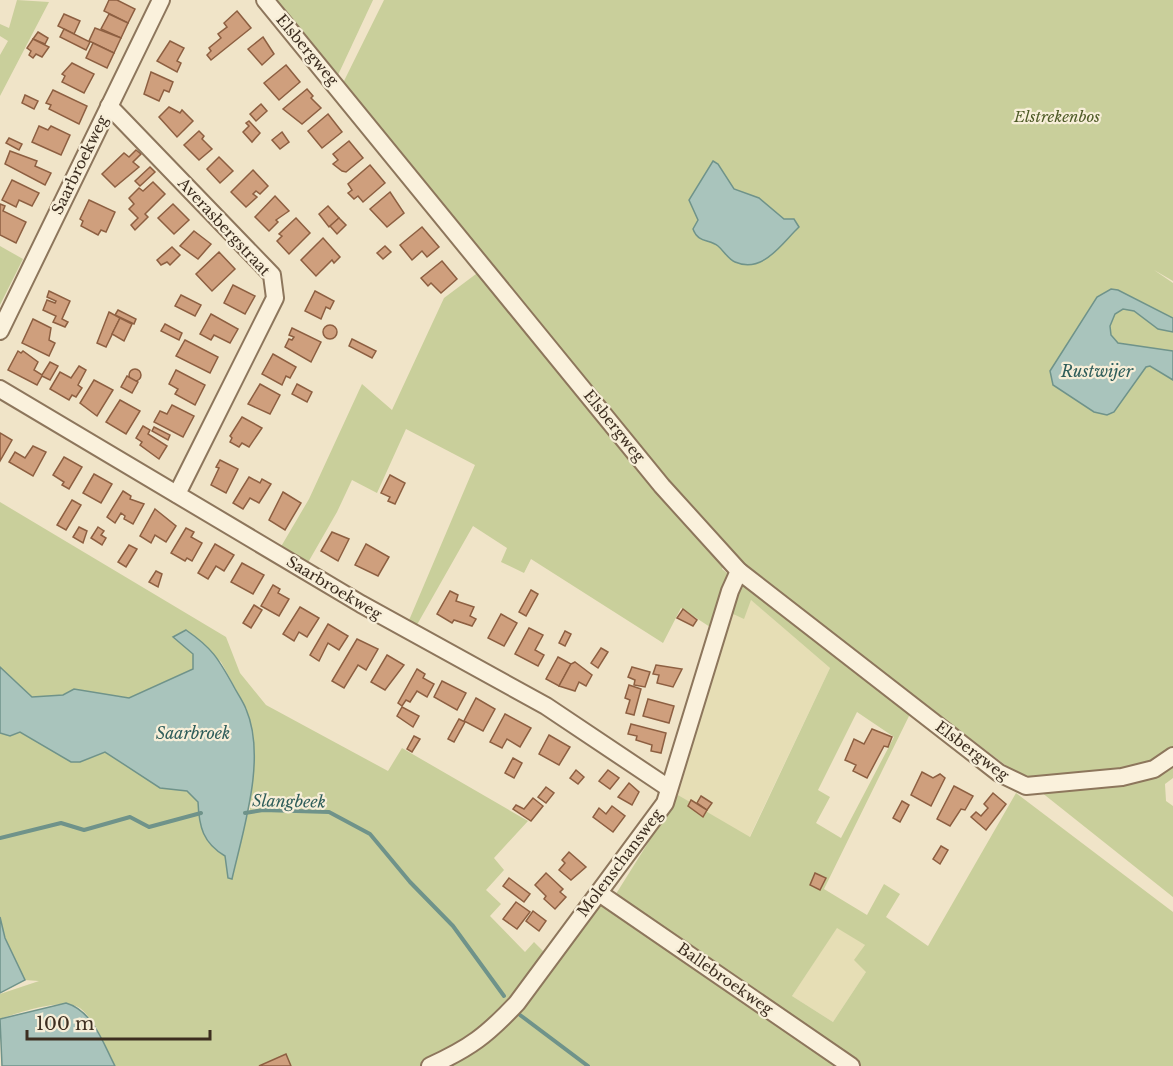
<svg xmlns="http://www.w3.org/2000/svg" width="1173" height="1066" font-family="'Libre Baskerville',serif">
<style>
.farmland{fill:#e6deb5}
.green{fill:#c9cf9b;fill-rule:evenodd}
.water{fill:#a9c4bc;stroke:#6f938a;stroke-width:1.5}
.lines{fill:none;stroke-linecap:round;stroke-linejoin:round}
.stream{stroke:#6f938a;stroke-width:4}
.building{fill:#cf9f7d;stroke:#8d5f41;stroke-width:1.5}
.minor-casing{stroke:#8d765c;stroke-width:20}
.minor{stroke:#faf1dc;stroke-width:16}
.labels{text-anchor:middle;stroke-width:4.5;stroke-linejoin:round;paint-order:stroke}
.street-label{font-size:15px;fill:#3d2e20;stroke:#f7eed8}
.park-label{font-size:15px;font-style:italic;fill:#4d5a26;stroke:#f7eed8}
.water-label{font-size:16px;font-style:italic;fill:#2f5d5a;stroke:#f7eed8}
</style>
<rect width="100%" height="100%" fill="#f0e4c8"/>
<!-- farmland -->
<g class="farmland">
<path d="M 750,599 L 830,668 L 749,838 L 678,795 L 731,613 Z"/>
<path d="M 837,927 L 865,945 L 866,972 L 833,1022 L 792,996 Z"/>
</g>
<!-- green -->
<g class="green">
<path d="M 17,0 L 49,2 L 0,96 L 0,55 L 8,41 L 0,36 L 0,24 L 9,28 Z"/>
<path d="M 272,0 L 373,0 L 338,75 Z"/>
<path d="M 384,0 L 1173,0 L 1173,281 L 1154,270 L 1173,283 L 1173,318 L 1118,290 L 1097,297 L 1050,371 L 1053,385 L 1150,366 L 1173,380 L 1173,778 L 1165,784 L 1166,801 L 1173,806 L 1173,897 L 1041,792 L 1029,778 L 1017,774 L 729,554 L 722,569 L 728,574 L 710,627 L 681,608 L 663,643 L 531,559 L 524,573 L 501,562 L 507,548 L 473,526 L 414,630 L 407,625 L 475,465 L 406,429 L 377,493 L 352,480 L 337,512 L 306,566 L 279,550 L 309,499 L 362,384 L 392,410 L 444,298 L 480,271 L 488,259 L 343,83 Z"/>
<path d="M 0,246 L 23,259 L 0,305 Z"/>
<path d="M 1123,309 L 1134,311 L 1158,329 L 1173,332 L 1173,351 L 1118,343 L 1111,335 L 1110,326 L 1115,314 Z"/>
<path d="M 0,502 L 226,637 L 240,673 L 266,705 L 388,771 L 402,748 L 528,821 L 494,858 L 504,870 L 486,890 L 501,904 L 490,916 L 525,952 L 534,942 L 544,952 L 505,1007 L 464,1044 L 420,1066 L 115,1066 C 107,1051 92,1014 78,1007 C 61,998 17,1013 0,1019 L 0,994 L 39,981 L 25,980 L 5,938 L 0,917 L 0,733 L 10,736 L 19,731 L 71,762 L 80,762 L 105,752 L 160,788 L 187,791 L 198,802 C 199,826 204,844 225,856 L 228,877 L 232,879 L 243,825 L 250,810 L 247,710 L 221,662 L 186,631 L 174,637 L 193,654 L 193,669 L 129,698 L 74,689 L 63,695 L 32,697 L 0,667 Z"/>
<path d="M 743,586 L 752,588 L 910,714 L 824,889 L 867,915 L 884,884 L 900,894 L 886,917 L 928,946 L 1016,793 L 1173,912 L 1173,1066 L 443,1066 L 460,1057 L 600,903 L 609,905 L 678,795 L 750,837 L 830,668 L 751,600 L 744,619 L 731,613 L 736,591 ZM 857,712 L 894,737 L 841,838 L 816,823 L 830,797 L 818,790 ZM 837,928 L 865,945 L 854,960 L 866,972 L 833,1022 L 792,996 Z"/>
</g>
<!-- water -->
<g class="water">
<path d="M 713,161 L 718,164 L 734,189 L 759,198 L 784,219 L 794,219 L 799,227 C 781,244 763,274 735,262 C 728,259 724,251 718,246 C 709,239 698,243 693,229 L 698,220 L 689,200 Z"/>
<path d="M 1111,289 L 1118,290 L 1173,318 L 1173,332 L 1158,329 L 1134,311 L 1123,309 L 1115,314 L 1110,326 L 1111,335 L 1118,343 L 1173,351 L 1173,380 L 1150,366 L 1146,367 L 1114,412 L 1107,415 L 1094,412 L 1053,385 L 1050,371 L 1097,297 Z"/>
<path d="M 186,630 C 212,648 218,658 233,685 C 237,693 243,701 246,709 C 267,758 243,830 232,879 L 228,878 L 225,856 C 203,843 199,827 198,802 L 187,791 L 160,788 L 105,752 L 80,762 L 71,762 L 20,732 L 10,736 L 0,733 L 0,667 L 32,697 L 63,695 L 74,689 L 129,698 L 193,669 L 193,654 L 173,637 Z"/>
<path d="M 0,917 L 5,938 L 25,980 L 0,993 Z"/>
<path d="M 66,1003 C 93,1011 103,1043 115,1066 L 2,1066 L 0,1019 Z"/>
</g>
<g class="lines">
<!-- stream -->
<g class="stream">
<path d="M 245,813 L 263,810 L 329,812 L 370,834 L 410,882 L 453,926 L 504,996"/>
<path d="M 0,838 L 61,823 L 84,830 L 130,817 L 149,827 L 201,813"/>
<path d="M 520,1015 L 588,1066"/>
</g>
</g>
<!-- building -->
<g class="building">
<path d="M 109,0 L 117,0 L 135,9 L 128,23 L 104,11 Z"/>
<path d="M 237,11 L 251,28 L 211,60 L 207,55 L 211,51 L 209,48 L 221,38 L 218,34 L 227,27 L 224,23 Z"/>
<path d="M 64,14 L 80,21 L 74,34 L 58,26 Z"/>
<path d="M 109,14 L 128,23 L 121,38 L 101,29 Z"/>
<path d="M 95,28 L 121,38 L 114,53 L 89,41 Z"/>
<path d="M 64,29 L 90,42 L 86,50 L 60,37 Z"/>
<path d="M 38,32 L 48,38 L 45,44 L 33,39 Z"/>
<path d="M 263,37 L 274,54 L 262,65 L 248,49 Z"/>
<path d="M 33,39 L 49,47 L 42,57 L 36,54 L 33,58 L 29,55 L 31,51 L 27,48 Z"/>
<path d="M 170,41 L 184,48 L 177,61 L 181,63 L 177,72 L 157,61 Z"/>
<path d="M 93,43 L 114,53 L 107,68 L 86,58 Z"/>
<path d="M 72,63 L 94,74 L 84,93 L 62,82 L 65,76 L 62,74 Z"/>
<path d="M 286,65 L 300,82 L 279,100 L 264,83 Z"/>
<path d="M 151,72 L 173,82 L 169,92 L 164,90 L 159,101 L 144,94 Z"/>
<path d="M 307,89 L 313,96 L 311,98 L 321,108 L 302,124 L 283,109 Z"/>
<path d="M 53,90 L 87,106 L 79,124 L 49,109 L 51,105 L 46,103 Z"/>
<path d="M 25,95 L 38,101 L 34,109 L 22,103 Z"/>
<path d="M 261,104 L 267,111 L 256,121 L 250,114 Z"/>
<path d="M 169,107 L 180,113 L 182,110 L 193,121 L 177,137 L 159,117 Z"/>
<path d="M 328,114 L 342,132 L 322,148 L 308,131 Z"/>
<path d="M 249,121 L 260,133 L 252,142 L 243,132 L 249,126 L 246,123 Z"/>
<path d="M 39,126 L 48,130 L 51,126 L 70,135 L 61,155 L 32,142 Z"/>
<path d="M 199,131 L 204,136 L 202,139 L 212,149 L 199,160 L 184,145 Z"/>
<path d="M 282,132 L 289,142 L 280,149 L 272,140 Z"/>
<path d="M 9,138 L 22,144 L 19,150 L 6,143 Z"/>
<path d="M 349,141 L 363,158 L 346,172 L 342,171 L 333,164 L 338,160 L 333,154 Z"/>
<path d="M 136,150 L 141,154 L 133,162 L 139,167 L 115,187 L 102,174 L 124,153 L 129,157 Z"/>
<path d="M 10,151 L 37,161 L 35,166 L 51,173 L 45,185 L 5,164 Z"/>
<path d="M 219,157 L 233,171 L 220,183 L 207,169 Z"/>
<path d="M 370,165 L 385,183 L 363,202 L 358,196 L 354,199 L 348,193 L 352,190 L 348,184 Z"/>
<path d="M 150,167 L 155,172 L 140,186 L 135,181 Z"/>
<path d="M 253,170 L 268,186 L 260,194 L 256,191 L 253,194 L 257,197 L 246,207 L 231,192 Z"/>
<path d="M 12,180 L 39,193 L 32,206 L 19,200 L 16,207 L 2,200 Z"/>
<path d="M 153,182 L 165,194 L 145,214 L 148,217 L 135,230 L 131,225 L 138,218 L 129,209 L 134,204 L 129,198 L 139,188 L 143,191 Z"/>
<path d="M 390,192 L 404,213 L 387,227 L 370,209 Z"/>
<path d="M 275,196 L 289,211 L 276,220 L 278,222 L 269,231 L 255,217 Z"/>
<path d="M 89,200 L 115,212 L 106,232 L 101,230 L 98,235 L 81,226 L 83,221 L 80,219 Z"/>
<path d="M 0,204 L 5,206 L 3,211 L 26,222 L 16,243 L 0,235 Z"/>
<path d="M 173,204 L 189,220 L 174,234 L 158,218 Z"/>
<path d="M 328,206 L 339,218 L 329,227 L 319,214 Z"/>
<path d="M 296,218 L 310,233 L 289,254 L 277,241 L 282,236 L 279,234 Z"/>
<path d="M 339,218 L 346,225 L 337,234 L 330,226 Z"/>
<path d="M 422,227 L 439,247 L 427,257 L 422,251 L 412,260 L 400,245 Z"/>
<path d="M 194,231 L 211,244 L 198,259 L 180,246 Z"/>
<path d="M 323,238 L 340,257 L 334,263 L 332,260 L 316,276 L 301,260 Z"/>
<path d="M 385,246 L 391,252 L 383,259 L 377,253 Z"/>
<path d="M 172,247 L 180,255 L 170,265 L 167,262 L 161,265 L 157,260 Z"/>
<path d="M 219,252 L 235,269 L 212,291 L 196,274 Z"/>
<path d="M 442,261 L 457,279 L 441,293 L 431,283 L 428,286 L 421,278 Z"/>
<path d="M 233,285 L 255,296 L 245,314 L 224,303 Z"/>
<path d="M 49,291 L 70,301 L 62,319 L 68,322 L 65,327 L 53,322 L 56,316 L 43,310 L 47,300 L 55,303 L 56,301 L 47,297 Z"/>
<path d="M 315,291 L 334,301 L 330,309 L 326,307 L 321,319 L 305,311 Z"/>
<path d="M 181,295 L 201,305 L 195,316 L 175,306 Z"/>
<path d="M 118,310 L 136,319 L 134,324 L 115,315 Z"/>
<path d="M 109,312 L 120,318 L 106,347 L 97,343 Z"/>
<path d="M 211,314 L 238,329 L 230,343 L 214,335 L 211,340 L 200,334 Z"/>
<path d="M 120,318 L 132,324 L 124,341 L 112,334 Z"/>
<path d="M 33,319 L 51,328 L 49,340 L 55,343 L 49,356 L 22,343 Z"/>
<path d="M 165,324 L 182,333 L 179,340 L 161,331 Z"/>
<circle cx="330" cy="332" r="7"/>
<path d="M 292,328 L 321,342 L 311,362 L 285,347 L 289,339 L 292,340 L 294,337 L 289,335 Z"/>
<path d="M 352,339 L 376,351 L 372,358 L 349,346 Z"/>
<path d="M 185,340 L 218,357 L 210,373 L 176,356 Z"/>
<path d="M 18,351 L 21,353 L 23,351 L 38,362 L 34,370 L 42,375 L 50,362 L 58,366 L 50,380 L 42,376 L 37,385 L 8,370 Z"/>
<path d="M 273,354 L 296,367 L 290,378 L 286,376 L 282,385 L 262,374 Z"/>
<path d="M 79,366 L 86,370 L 78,385 L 82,388 L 76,397 L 72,395 L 69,400 L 50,389 L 60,372 L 71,378 Z"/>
<circle cx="135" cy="375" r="6"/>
<path d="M 176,370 L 205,385 L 195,405 L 175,394 L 178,389 L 169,384 Z"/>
<path d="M 127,376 L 138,382 L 132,393 L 121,387 Z"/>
<path d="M 94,380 L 113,390 L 97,416 L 80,403 Z"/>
<path d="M 260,384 L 280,395 L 270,414 L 248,404 Z"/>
<path d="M 297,384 L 312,392 L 307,402 L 292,394 Z"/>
<path d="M 120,400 L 140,411 L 126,434 L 106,422 Z"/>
<path d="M 172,405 L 194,416 L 183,437 L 154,422 L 160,411 L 167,414 Z"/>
<path d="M 242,417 L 262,428 L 249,447 L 242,443 L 239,447 L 230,442 L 232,438 L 230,436 Z"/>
<path d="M 143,426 L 150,430 L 148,434 L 167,446 L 159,459 L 140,445 L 142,442 L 136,438 Z"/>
<path d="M 154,427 L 170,435 L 168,440 L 152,431 Z"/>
<path d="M 0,433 L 12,440 L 0,461 Z"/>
<path d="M 33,446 L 46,452 L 33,476 L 9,462 L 15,452 L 25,458 Z"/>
<path d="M 64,457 L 82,467 L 69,489 L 62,485 L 64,482 L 53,475 Z"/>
<path d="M 220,460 L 238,469 L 226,493 L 211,485 L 219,468 L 216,467 Z"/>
<path d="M 94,474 L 112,484 L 101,503 L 83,493 Z"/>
<path d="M 390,475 L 405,483 L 395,504 L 388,501 L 390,497 L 381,493 Z"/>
<path d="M 249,477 L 260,483 L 262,479 L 271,484 L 259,503 L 250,498 L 243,509 L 233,503 Z"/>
<path d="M 123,491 L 131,496 L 130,499 L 144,504 L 133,524 L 124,519 L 125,516 L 121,513 L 115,523 L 107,517 Z"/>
<path d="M 283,492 L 301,503 L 285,530 L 269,520 Z"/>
<path d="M 72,500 L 81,505 L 66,530 L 57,525 Z"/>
<path d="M 155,509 L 176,526 L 166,542 L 155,535 L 151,543 L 140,536 Z"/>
<path d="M 79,527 L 87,531 L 83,543 L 73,537 Z"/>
<path d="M 98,527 L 104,531 L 101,535 L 106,538 L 102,545 L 91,538 Z"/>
<path d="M 186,528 L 194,532 L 191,537 L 202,543 L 192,561 L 187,558 L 185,561 L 171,553 Z"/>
<path d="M 332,532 L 349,539 L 338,561 L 321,551 Z"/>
<path d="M 215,544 L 234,555 L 224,571 L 216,566 L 208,579 L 198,573 Z"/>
<path d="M 366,544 L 389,557 L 378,576 L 355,565 Z"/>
<path d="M 129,545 L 137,549 L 126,567 L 118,562 Z"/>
<path d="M 242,563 L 264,575 L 253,594 L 231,582 Z"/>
<path d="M 156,571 L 162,574 L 158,587 L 149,582 Z"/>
<path d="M 273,585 L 280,589 L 278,593 L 289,599 L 279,616 L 261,606 Z"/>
<path d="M 531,590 L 538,594 L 526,616 L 519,612 Z"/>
<path d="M 450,591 L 458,595 L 456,601 L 474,607 L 470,616 L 476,619 L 472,626 L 454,620 L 452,623 L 437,614 Z"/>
<path d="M 254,605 L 262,610 L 251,628 L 243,623 Z"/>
<path d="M 300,607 L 319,618 L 307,637 L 299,632 L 294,641 L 283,634 Z"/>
<path d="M 683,609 L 697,620 L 693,626 L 677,618 Z"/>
<path d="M 501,614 L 517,623 L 504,646 L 488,638 Z"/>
<path d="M 328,624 L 348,636 L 339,650 L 328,643 L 319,661 L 310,655 Z"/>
<path d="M 529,628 L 543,635 L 535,650 L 544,655 L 538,666 L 515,654 Z"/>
<path d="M 565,631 L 571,634 L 565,646 L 559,643 Z"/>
<path d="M 357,639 L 378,649 L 366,670 L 358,665 L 344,688 L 332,681 Z"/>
<path d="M 601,648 L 608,652 L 598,668 L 591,663 Z"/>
<path d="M 387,655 L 404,665 L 385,690 L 371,682 Z"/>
<path d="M 558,657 L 571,664 L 559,686 L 546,679 Z"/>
<path d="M 575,662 L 592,675 L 586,686 L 579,682 L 575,691 L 559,686 L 571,664 Z"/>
<path d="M 656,665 L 682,669 L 673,687 L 657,683 L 659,675 L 653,674 Z"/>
<path d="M 632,667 L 650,672 L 645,687 L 634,685 L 635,680 L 628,677 Z"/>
<path d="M 417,669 L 425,674 L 423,678 L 434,684 L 427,697 L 417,691 L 410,702 L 406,700 L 402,706 L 398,703 Z"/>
<path d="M 442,681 L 466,693 L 457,710 L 434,697 Z"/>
<path d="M 629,685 L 641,689 L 634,715 L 626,713 L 630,700 L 625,698 Z"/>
<path d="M 476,698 L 495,709 L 483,731 L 464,721 Z"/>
<path d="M 648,699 L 674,706 L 669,723 L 643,716 Z"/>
<path d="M 402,707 L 419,716 L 413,727 L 397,716 Z"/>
<path d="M 505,714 L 531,728 L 520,747 L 507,739 L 502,748 L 490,742 Z"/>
<path d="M 459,719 L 465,722 L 454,742 L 448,739 Z"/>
<path d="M 631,724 L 666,733 L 661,753 L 651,751 L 652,745 L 636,740 L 637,736 L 628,734 Z"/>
<path d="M 872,729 L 892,737 L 888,747 L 884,746 L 867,778 L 853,771 L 856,765 L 845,760 L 854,739 L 864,744 Z"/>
<path d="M 549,735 L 570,747 L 559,765 L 539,754 Z"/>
<path d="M 414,736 L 420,739 L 412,752 L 407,749 Z"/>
<path d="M 513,758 L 522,763 L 514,778 L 505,773 Z"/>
<path d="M 576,770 L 584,777 L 578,784 L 570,778 Z"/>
<path d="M 608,770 L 619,778 L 610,789 L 599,781 Z"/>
<path d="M 922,772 L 933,778 L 940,774 L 945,778 L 931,806 L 911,795 Z"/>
<path d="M 629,783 L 639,792 L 632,805 L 618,797 Z"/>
<path d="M 954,786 L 973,796 L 965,810 L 961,809 L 950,826 L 937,819 Z"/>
<path d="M 546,787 L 554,793 L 546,803 L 538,797 Z"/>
<path d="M 993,793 L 1006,804 L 986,830 L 971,817 L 976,812 L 981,816 L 988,808 L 984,804 Z"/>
<path d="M 701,796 L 712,803 L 707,810 L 697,803 Z"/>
<path d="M 533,798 L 543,806 L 531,821 L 513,809 L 516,805 L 524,809 Z"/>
<path d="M 691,800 L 707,810 L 703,817 L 688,806 Z"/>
<path d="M 902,801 L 909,805 L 900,822 L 893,818 Z"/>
<path d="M 612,806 L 625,816 L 613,832 L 593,817 L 599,808 L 606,814 Z"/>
<path d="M 941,846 L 948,850 L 940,864 L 933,859 Z"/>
<path d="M 569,852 L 586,867 L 571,880 L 559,870 L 565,863 L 562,860 Z"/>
<path d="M 546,873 L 563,889 L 560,892 L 566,897 L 555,909 L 544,899 L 546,896 L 535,885 Z"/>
<path d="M 815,873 L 826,878 L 820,890 L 810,885 Z"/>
<path d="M 509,878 L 530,894 L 524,902 L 503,886 Z"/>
<path d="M 516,902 L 530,912 L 517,929 L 503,919 Z"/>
<path d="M 533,911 L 546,921 L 539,931 L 526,921 Z"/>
<path d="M 286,1054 L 291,1066 L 259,1066 Z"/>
</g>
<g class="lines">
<!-- minor casing -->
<g class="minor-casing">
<g id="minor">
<path d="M 265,0 L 662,486 L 739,571 L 999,773 L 1026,786 L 1122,777 L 1154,769 L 1173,756"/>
<path d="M 109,106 L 272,275 L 275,298 L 177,494"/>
<path d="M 0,331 L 161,0"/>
<path d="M 0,389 L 361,604 L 546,706 L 667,787"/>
<path d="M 599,893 L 851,1066"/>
<path d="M 430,1066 C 470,1048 487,1035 517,1003 L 665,803 L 730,591 L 739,571"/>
</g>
</g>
<!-- minor -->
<use href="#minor" class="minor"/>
</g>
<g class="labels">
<!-- street labels -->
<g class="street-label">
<text transform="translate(307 50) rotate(50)" y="5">Elsbergweg</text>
<text transform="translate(80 165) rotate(-64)" y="5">Saarbroekweg</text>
<text transform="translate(224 227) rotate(47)" y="5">Averasbergstraat</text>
<text transform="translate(614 426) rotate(51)" y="5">Elsbergweg</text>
<text transform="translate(334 588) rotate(31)" y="5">Saarbroekweg</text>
<text transform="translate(972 751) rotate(37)" y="5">Elsbergweg</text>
<text transform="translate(620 863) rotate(-53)" y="5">Molenschansweg</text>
<text transform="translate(725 979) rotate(35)" y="5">Ballebroekweg</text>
</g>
<!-- park labels -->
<g class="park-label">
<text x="1057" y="122">Elstrekenbos</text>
</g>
<!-- water labels -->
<g class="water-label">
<text x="1097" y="377">Rustwijer</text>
<text x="193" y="739">Saarbroek</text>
<text transform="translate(289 801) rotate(1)" y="6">Slangbeek</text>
</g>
</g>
<!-- scale -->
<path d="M27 1030v9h183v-9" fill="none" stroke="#3d2e20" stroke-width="3"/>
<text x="36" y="1030" font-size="18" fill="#3d2e20" stroke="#f7eed8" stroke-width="4.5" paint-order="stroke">100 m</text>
</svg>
